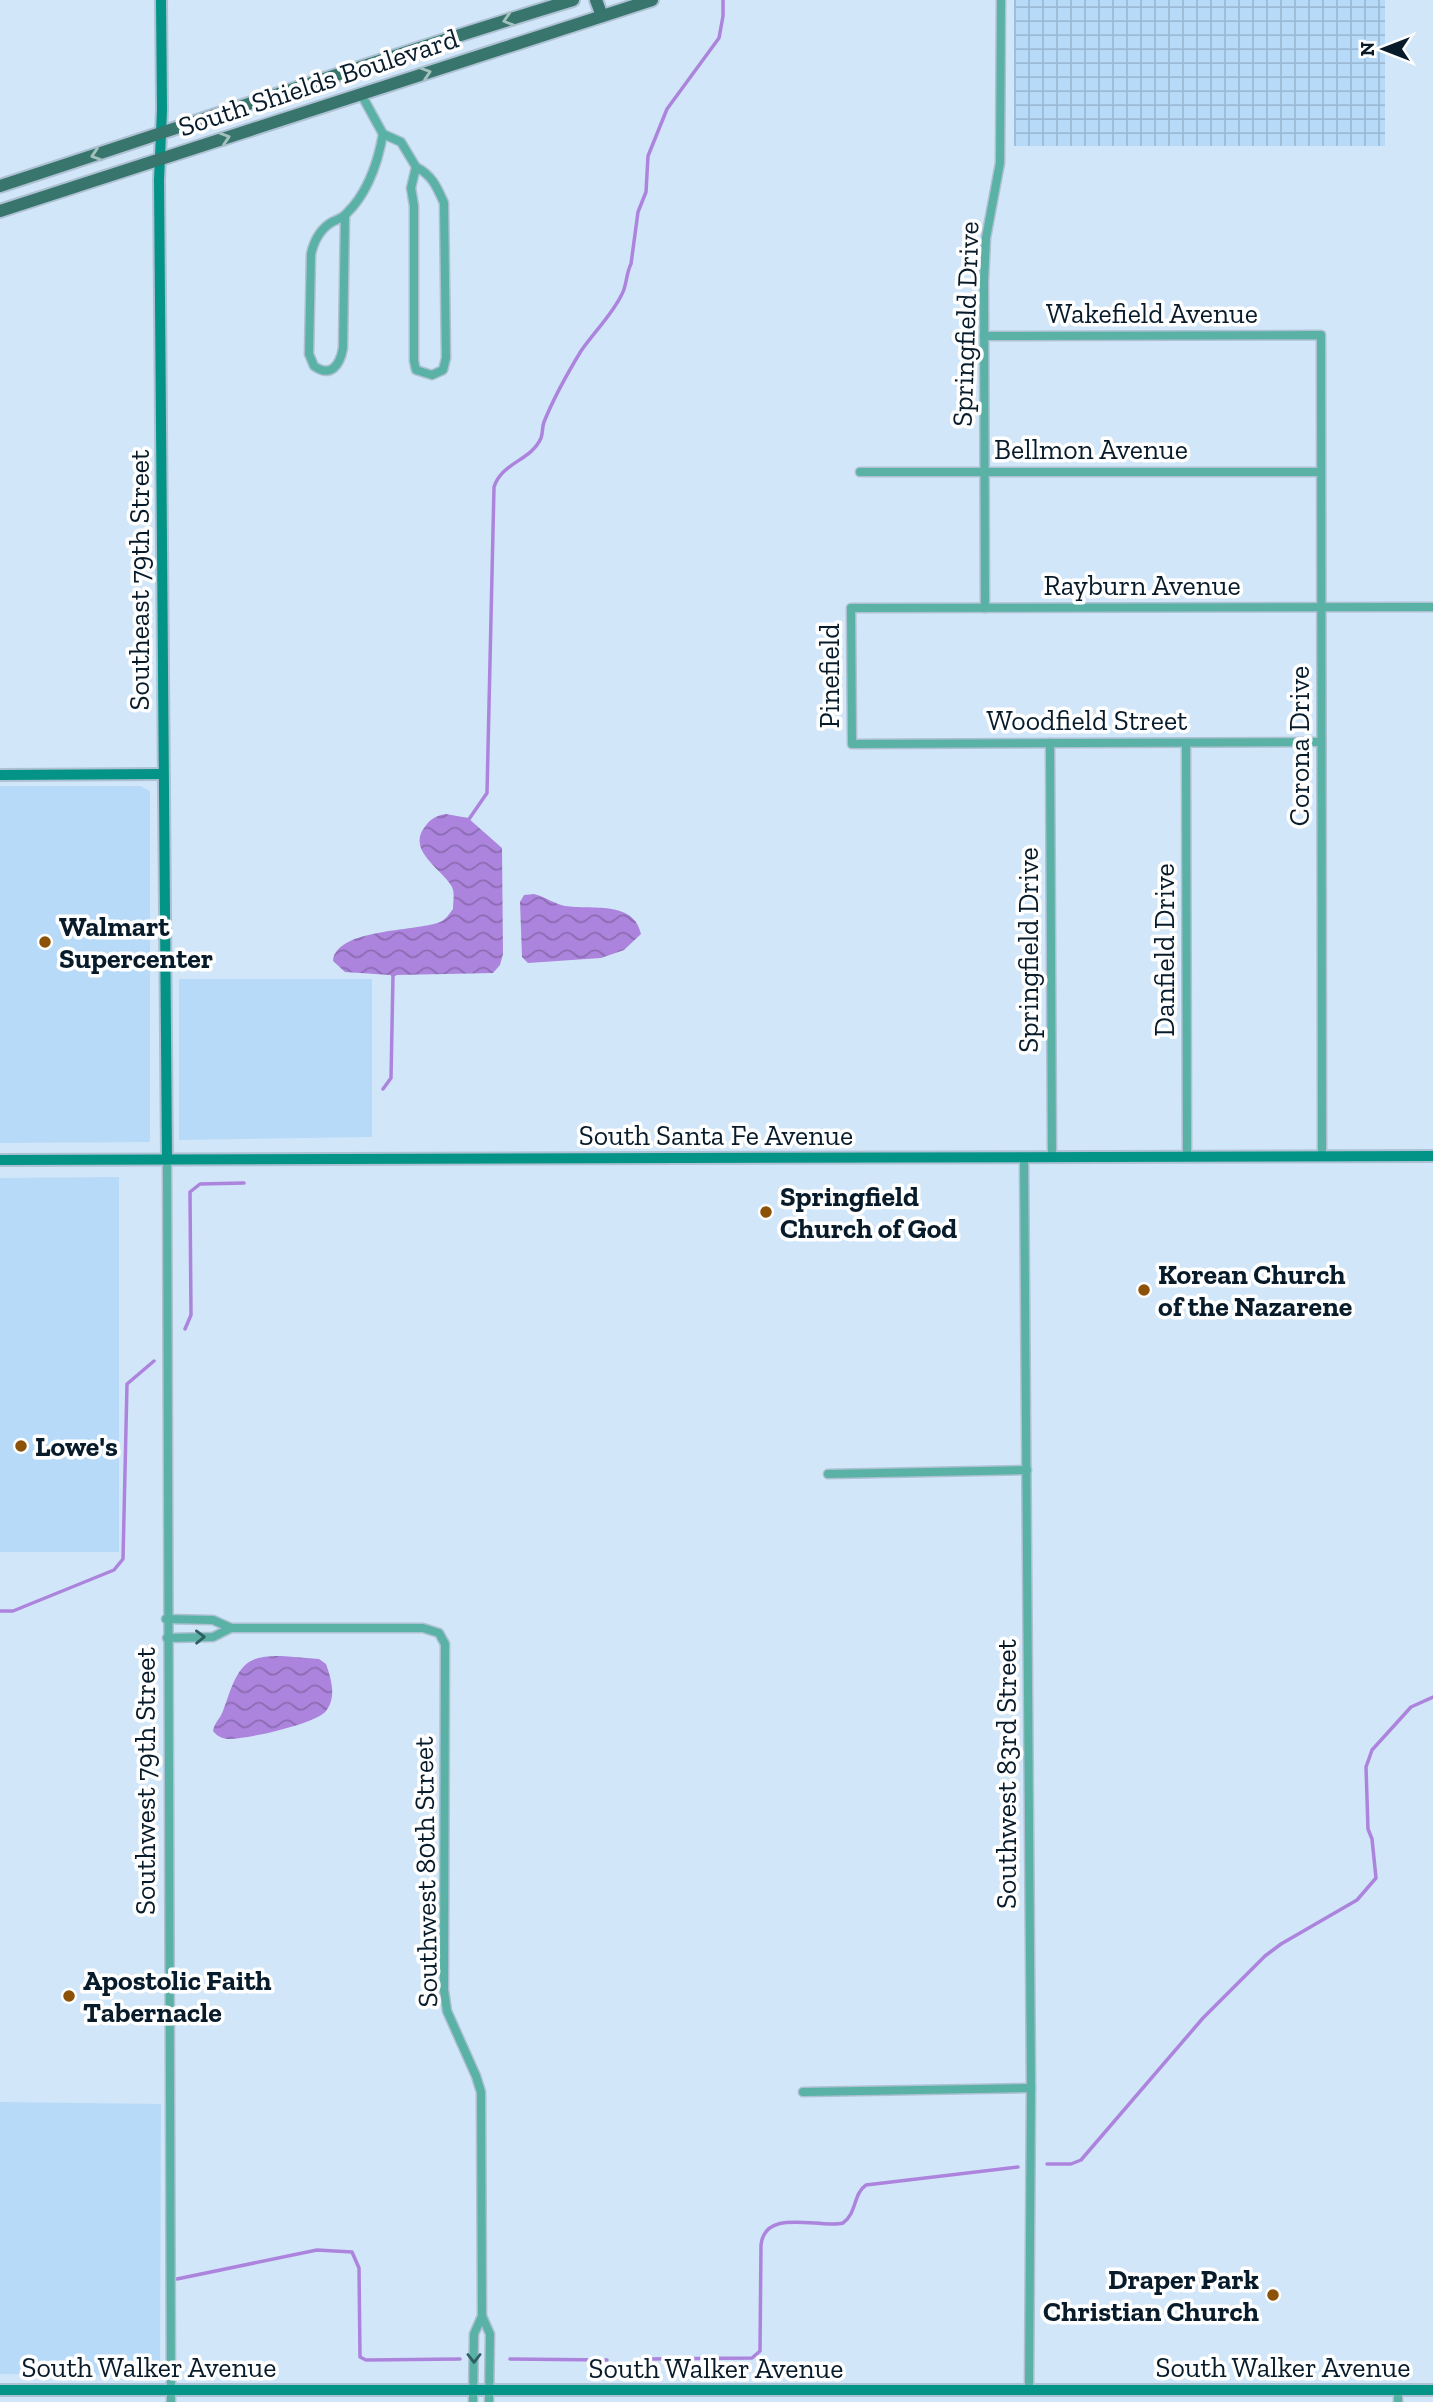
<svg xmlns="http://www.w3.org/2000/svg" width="1433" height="2402" font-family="'Zilla Slab',serif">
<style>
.built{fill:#b7daf9}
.industrial{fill:url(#industrial-grid)}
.water{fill:url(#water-waves)}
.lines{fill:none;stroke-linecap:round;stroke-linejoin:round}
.stream{stroke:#ad84dd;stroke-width:3.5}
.street-casing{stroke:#adc1d3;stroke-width:11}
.secondary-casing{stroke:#adc1d3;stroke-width:14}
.primary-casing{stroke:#adc1d3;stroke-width:16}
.street{stroke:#5ab2a6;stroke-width:8}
.secondary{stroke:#039487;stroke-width:10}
.primary{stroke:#37756d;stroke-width:12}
.oneway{stroke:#a5c1bd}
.oneway2{stroke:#2c5f62}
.poi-dot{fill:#8b5208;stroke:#fff;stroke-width:2.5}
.labels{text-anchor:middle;stroke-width:7;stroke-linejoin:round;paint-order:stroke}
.street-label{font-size:28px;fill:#071b2b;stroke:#fff}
.poi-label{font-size:28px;font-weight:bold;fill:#071b2b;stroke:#fff;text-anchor:start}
</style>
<defs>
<pattern id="industrial-grid" width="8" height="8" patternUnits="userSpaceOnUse" patternTransform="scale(1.75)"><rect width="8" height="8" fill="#b7daf9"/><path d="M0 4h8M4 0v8" fill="none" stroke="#9cbad6"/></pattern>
<pattern id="water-waves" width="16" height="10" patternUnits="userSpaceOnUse" patternTransform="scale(1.75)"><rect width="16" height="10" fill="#ad84dd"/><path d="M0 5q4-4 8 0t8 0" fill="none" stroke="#8b6bb3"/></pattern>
</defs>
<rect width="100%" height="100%" fill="#d1e6f8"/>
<!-- built -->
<g class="built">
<path d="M 0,786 L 140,786 L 150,791 L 150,1142 L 0,1143 Z"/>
<path d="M 179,979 L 372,979 L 372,1137 L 179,1140 Z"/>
<path d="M 119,1177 L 119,1552 L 0,1552 L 0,1178 Z"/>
<path d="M 0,2102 L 161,2104 L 160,2367 L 156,2376 L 0,2374 Z"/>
</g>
<!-- industrial -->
<rect class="industrial" x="1014" y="0" width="371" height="146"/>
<!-- water -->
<g class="water">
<path d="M 446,814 L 468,818 L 502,848 L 503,954 L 500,965 L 493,973 L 397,975 L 393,977 L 390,975 L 345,972 L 333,961 C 336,927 422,932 442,921 C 446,919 450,913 453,909 C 453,903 455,893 452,887 C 443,870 407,851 424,828 C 430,819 435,816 446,814 Z"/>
<path d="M 534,894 C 545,897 555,904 565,906 C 591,910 634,900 641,934 L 624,950 L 601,958 L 528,963 L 522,957 L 520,902 L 524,895 Z"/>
<path d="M 282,1656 L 319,1659 L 326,1664 C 331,1678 337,1697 326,1711 C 316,1724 244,1740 227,1739 C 221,1738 217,1736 213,1731 C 214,1723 220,1719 223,1711 C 229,1696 234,1672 249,1662 C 258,1656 273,1656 282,1656 Z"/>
</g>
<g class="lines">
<!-- stream -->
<g class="stream">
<path d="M 467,822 L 487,793 L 494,487 C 502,462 531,461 541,438 C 543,433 542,427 544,422 C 554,397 567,374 581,351 C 594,332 612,315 622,294 C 627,285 626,273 631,264 L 638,212 L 646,192 L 648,156 L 667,109 L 719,38 L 723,16 L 723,0"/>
<path d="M 383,1089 L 391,1078 L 393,975"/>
<path d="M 185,1329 L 191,1315 L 190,1192 L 200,1184 L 244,1183"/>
<path d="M 0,1611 L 13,1611 L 114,1570 L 123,1559 L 127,1384 L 154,1361"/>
<path d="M 1047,2164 L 1071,2164 L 1081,2160 L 1203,2018 L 1265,1956 L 1281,1944 L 1357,1900 L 1376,1878 L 1372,1839 L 1368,1829 L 1366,1767 L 1372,1750 L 1411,1707 L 1433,1697"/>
<path d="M 177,2279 L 317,2250 L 352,2252 L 359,2268 L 360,2357 L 366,2360 L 460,2359"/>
<path d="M 510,2359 L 607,2360"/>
<path d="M 647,2359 L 752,2358 L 760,2351 L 761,2245 C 765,2207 820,2229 843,2223 C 857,2213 853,2194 866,2185 L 1018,2167"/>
</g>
<!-- street casing -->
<g class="street-casing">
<g id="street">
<path d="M 361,94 L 383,134 L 401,142 L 416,167"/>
<path d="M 416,167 C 432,175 437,187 444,203 L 446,358 L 443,370 L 432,375 L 416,370 L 414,361 L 414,206 L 411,188 Z"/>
<path d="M 345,216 L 343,348 C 340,365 331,378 314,366 L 309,354 L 311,254 C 314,241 320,229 332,222 C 337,220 342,218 346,214 C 368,193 378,162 383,134"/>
<path d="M 984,336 L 1321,335 L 1322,1156"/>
<path d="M 860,472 L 1321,472"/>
<path d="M 985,608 L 984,281 L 986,238 L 1000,163 L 1001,0"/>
<path d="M 1321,742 L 852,744 L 851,608 L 1433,607"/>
<path d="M 1050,743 L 1052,1157"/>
<path d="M 1186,743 L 1187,1156"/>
<path d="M 1024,1157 L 1031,2088 L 1029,2390"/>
<path d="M 167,1159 L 171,2402"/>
<path d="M 828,1474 L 1027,1470"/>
<path d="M 166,1619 L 213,1620 L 231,1628 L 423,1628 L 439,1633 L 445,1644 L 444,1990 L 447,2011 L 476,2076 L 481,2092 L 482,2316 L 490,2334 L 489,2402"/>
<path d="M 167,1638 L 213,1637 L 231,1628"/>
<path d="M 803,2092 L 1031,2088"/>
<path d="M 1398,2390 L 1398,2402"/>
<path d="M 473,2402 L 474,2334 L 482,2316"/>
</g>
</g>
<!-- secondary casing -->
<g class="secondary-casing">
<g id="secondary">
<path d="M 161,0 L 162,110 L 159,180 L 167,1159"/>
<path d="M 0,775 L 163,774"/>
<path d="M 0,1160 L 1433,1156"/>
<path d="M 0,2390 L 1433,2390"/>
</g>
</g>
<!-- primary casing -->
<g class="primary-casing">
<g id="primary">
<path d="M 596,0 L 602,16"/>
<path d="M 0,186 C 191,124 381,58 573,0"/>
<path d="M 0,211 L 652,0"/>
</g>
</g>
<!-- street -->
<use href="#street" class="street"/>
<!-- secondary -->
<use href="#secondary" class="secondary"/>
<!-- primary -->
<use href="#primary" class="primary"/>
</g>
<!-- one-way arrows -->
<defs><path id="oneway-chevron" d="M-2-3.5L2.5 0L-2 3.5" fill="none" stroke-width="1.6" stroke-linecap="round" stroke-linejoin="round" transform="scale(1.75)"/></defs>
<g class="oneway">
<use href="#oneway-chevron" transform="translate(508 20) rotate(163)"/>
<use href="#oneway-chevron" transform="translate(426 73) rotate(-18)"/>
<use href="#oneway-chevron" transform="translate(225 138) rotate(-18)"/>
<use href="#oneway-chevron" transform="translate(96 155) rotate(162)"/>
</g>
<g class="oneway2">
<use href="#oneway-chevron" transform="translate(200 1637) rotate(-1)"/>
<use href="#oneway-chevron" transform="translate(474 2358) rotate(90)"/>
</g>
<!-- markers -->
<g class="poi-dot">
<circle cx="45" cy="942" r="7"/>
<circle cx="766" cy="1212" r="7"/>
<circle cx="1144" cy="1290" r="7"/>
<circle cx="21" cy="1446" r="7"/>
<circle cx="69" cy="1996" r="7"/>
<circle cx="1273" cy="2295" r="7"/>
</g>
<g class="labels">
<!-- street labels -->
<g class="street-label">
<text transform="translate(318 82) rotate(-18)" y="10">South Shields Boulevard</text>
<text x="1152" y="323">Wakefield Avenue</text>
<text transform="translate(965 324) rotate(-88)" y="10">Springfield Drive</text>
<text x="1091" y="459">Bellmon Avenue</text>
<text transform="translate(139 580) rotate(-90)" y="10">Southeast 79th Street</text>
<text x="1142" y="595">Rayburn Avenue</text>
<text transform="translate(829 676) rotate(-90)" y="10">Pinefield</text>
<text x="1087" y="730">Woodfield Street</text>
<text transform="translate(1299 746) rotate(-90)" y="10">Corona Drive</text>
<text transform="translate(1028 950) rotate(-90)" y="10">Springfield Drive</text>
<text transform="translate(1164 950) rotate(-90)" y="10">Danfield Drive</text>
<text x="716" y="1145">South Santa Fe Avenue</text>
<text transform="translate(1006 1774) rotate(-90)" y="10">Southwest 83rd Street</text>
<text transform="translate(145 1781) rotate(-90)" y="10">Southwest 79th Street</text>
<text transform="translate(425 1872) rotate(-91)" y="10">Southwest 80th Street</text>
<text x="149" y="2377">South Walker Avenue</text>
<text x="1283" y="2377">South Walker Avenue</text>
<text x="716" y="2378">South Walker Avenue</text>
</g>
<!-- poi labels -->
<g class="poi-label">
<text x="59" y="936">Walmart<tspan x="59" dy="32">Supercenter</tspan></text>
<text x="780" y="1206">Springfield<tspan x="780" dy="32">Church of God</tspan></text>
<text x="1158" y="1284">Korean Church<tspan x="1158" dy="32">of the Nazarene</tspan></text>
<text x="35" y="1456">Lowe's</text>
<text x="83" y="1990">Apostolic Faith<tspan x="83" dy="32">Tabernacle</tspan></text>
<text x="1259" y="2289" text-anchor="end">Draper Park<tspan x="1259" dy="32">Christian Church</tspan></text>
</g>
</g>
<!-- north arrow -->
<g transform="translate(1384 49) rotate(270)" stroke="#ffffff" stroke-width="5" paint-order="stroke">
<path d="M0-5L12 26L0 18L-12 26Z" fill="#071b2b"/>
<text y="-10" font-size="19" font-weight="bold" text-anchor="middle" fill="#071b2b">N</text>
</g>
</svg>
